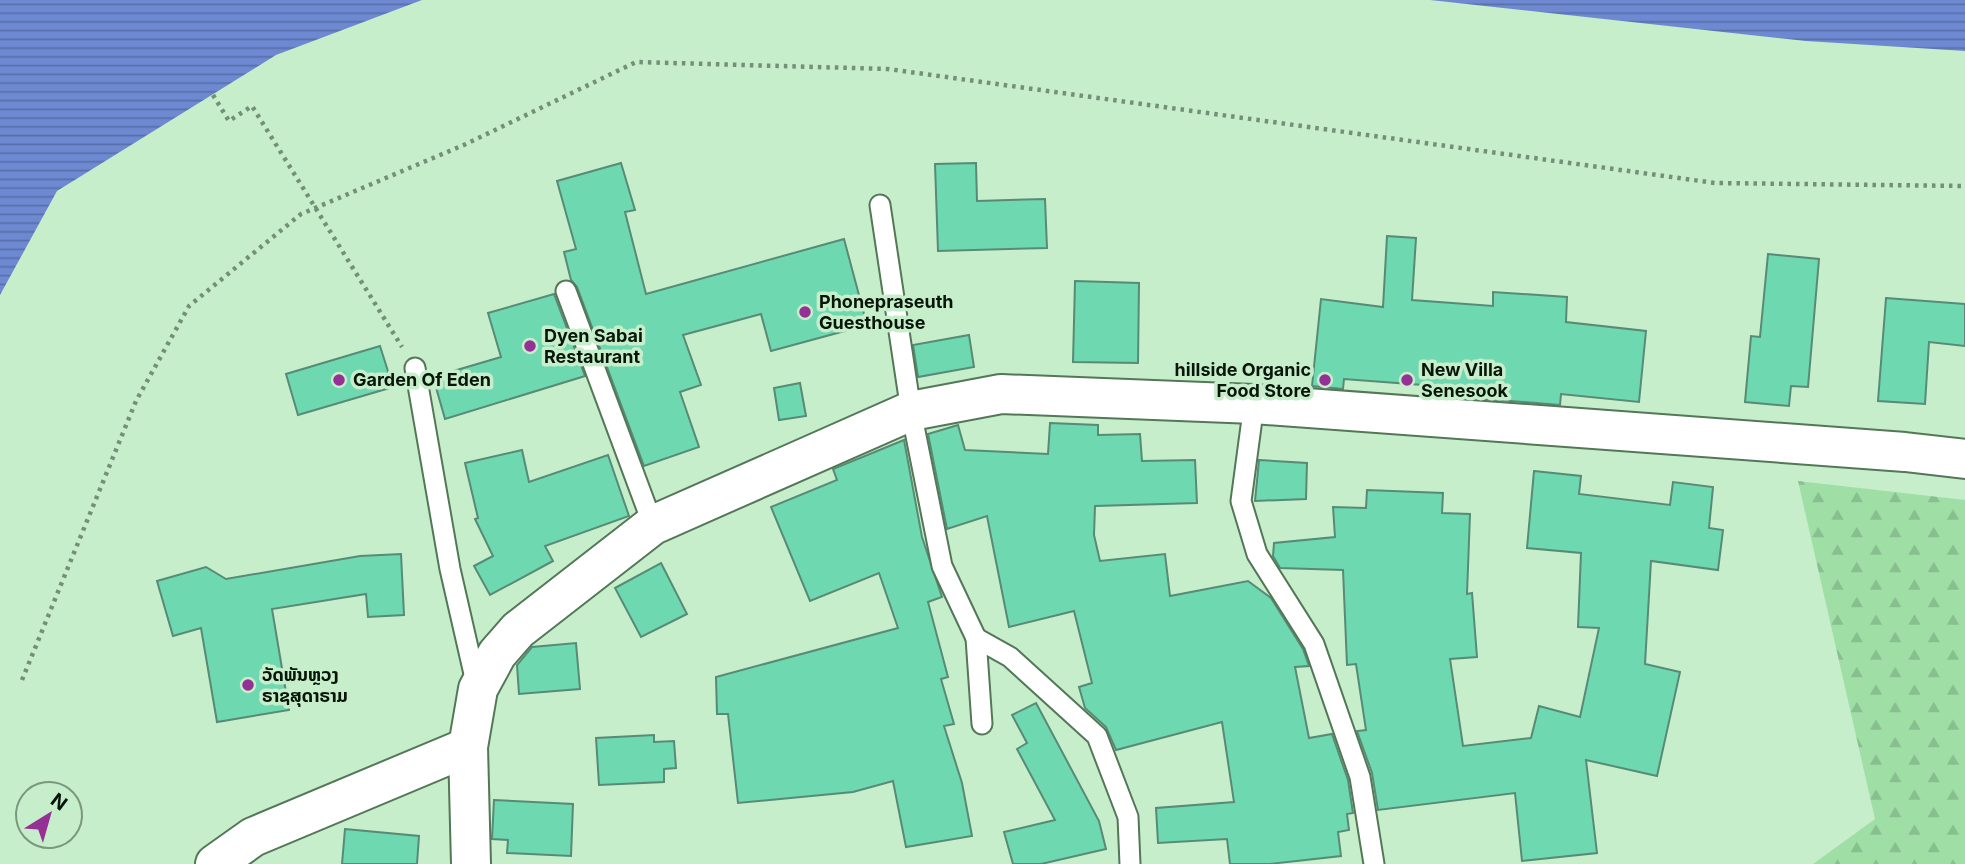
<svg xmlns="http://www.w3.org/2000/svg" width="1965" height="864" font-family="Inter,'Noto Sans Lao',sans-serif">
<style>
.forest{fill:url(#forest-firs)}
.water{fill:url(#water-rules)}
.building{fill:#6ed8b1;stroke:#578b76;stroke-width:2}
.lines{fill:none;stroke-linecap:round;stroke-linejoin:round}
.lane-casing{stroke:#537757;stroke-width:23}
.street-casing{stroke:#537757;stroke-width:42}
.path{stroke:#739077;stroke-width:4.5;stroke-dasharray:3.5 5;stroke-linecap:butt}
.lane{stroke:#fff;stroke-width:19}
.street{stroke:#fff;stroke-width:38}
.poi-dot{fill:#953095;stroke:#c6eeca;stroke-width:2.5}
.labels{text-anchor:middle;stroke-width:7;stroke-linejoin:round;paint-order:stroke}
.poi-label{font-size:18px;font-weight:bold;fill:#08160a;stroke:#c6eeca;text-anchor:start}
</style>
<defs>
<pattern id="forest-firs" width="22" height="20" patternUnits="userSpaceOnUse" patternTransform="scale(1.75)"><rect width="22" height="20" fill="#9fdfa6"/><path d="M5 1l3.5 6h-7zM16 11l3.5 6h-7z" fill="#87bf8e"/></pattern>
<pattern id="water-rules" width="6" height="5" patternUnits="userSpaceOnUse" patternTransform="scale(1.75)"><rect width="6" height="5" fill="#6e89d2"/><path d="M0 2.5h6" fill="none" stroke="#586fa9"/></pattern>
</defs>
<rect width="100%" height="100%" fill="#c6eeca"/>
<!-- forest -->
<path class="forest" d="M 1798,481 L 1965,500 L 1965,864 L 1813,864 L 1875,819 Z"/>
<!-- water -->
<g class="water">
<path d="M 0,0 L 422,0 L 276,55 L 57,191 L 0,295 Z"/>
<path d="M 1430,0 L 1965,0 L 1965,51 L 1806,41 Z"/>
</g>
<!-- building -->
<g class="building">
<path d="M 621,163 L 635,210 L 625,212 L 646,294 L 844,239 L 867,325 L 771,351 L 761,314 L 683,335 L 701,385 L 680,392 L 699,447 L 644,466 L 577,287 L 571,280 L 564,252 L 576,249 L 557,181 Z"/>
<path d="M 976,163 L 977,201 L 1045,199 L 1047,248 L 938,251 L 935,164 Z"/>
<path d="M 1387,236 L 1416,238 L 1412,300 L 1493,306 L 1493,292 L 1567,297 L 1566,322 L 1646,331 L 1639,402 L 1561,394 L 1560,405 L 1435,395 L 1436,386 L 1344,379 L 1343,389 L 1312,386 L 1321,299 L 1383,307 Z"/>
<path d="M 1768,254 L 1819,259 L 1808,387 L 1791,386 L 1789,406 L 1745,402 L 1751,336 L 1760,337 Z"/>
<path d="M 1075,281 L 1139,283 L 1138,363 L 1073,362 Z"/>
<path d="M 554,294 L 585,376 L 445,419 L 433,377 L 501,357 L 488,313 Z"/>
<path d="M 1886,298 L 1965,304 L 1965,346 L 1929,342 L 1925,404 L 1878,401 Z"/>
<path d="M 969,335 L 974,367 L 918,377 L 913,345 Z"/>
<path d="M 380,346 L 393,387 L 298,415 L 286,374 Z"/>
<path d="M 800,383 L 806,416 L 779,420 L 774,388 Z"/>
<path d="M 1050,423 L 1098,425 L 1098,435 L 1140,434 L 1142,461 L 1195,460 L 1197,503 L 1095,506 L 1094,535 L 1100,561 L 1165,554 L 1170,596 L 1248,581 L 1271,598 L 1303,649 L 1309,666 L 1295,667 L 1309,738 L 1332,734 L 1348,780 L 1353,813 L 1347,814 L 1349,830 L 1338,832 L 1341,856 L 1269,864 L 1230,864 L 1227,839 L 1158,843 L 1156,808 L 1234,802 L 1222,722 L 1116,750 L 1106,727 L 1085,708 L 1079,687 L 1092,683 L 1074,611 L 1009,627 L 987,516 L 947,529 L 928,434 L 958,425 L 965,450 L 1048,454 Z"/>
<path d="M 904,440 L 922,537 L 942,597 L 928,602 L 948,677 L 941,679 L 954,724 L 944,726 L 962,783 L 972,836 L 906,847 L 893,781 L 853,792 L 738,803 L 728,714 L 717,714 L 716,677 L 898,628 L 879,573 L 810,601 L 771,507 L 837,480 L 833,469 Z"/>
<path d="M 522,450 L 529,482 L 608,455 L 629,516 L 545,546 L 553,561 L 490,595 L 474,566 L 493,556 L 475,519 L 478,518 L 465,463 Z"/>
<path d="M 1259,460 L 1307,463 L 1306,499 L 1255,501 Z"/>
<path d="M 1534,471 L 1581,476 L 1579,494 L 1670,505 L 1673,482 L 1713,487 L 1709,528 L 1723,530 L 1718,570 L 1651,561 L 1645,664 L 1680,672 L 1657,776 L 1586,760 L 1597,853 L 1522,861 L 1515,793 L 1378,810 L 1372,773 L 1357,731 L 1366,730 L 1356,664 L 1347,665 L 1343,570 L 1280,568 L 1273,556 L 1274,543 L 1335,537 L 1333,507 L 1366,508 L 1367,490 L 1443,493 L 1442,513 L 1470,514 L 1467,594 L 1472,593 L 1477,657 L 1450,659 L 1463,746 L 1531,738 L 1539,706 L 1580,717 L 1599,628 L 1578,627 L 1581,553 L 1527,548 Z"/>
<path d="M 401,554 L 404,615 L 368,617 L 366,594 L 272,609 L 289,710 L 217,722 L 201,628 L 173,636 L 157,581 L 206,567 L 226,579 L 360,556 Z"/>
<path d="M 661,563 L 687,614 L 641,637 L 615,588 Z"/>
<path d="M 576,643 L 580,689 L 519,694 L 517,665 L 532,647 Z"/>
<path d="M 1036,703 L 1099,821 L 1106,849 L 1041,864 L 1013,864 L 1004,832 L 1055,820 L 1017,749 L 1027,743 L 1012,715 Z"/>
<path d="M 654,735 L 654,742 L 674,741 L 676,768 L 664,769 L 664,782 L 599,785 L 596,738 Z"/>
<path d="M 494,800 L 573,804 L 571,856 L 507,853 L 508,840 L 492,839 Z"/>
<path d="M 345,829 L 419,836 L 417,864 L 342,864 Z"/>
</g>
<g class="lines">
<!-- lane casing -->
<g class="lane-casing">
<g id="lane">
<path d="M 880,205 L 911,411 L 942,566 L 976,638"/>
<path d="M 566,291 L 653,525"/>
<path d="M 415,368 L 450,569 L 477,687"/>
<path d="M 1254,404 L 1241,501 L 1257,554 L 1314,644 L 1360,777 L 1374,864"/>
<path d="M 982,724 L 976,638 L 1010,657 L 1097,736 L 1128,817 L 1130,864"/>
</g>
</g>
<!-- street casing -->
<g class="street-casing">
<g id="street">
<path d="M 215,864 L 253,837 L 468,747"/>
<path d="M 471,864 L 468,747 L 478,689 L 497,654 L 518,630 L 653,525 L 911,411 L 1001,394 L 1254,404 L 1905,452 L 1965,459"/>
</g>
</g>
<!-- path -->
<g class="path">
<path d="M 213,95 L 229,121 L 252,106 L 402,347"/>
<path d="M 22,680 L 136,401 L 189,306 L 301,214 L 466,144 L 636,62 L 888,69 L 1715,183 L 1965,186"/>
</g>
<!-- lane -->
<use href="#lane" class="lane"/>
<!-- street -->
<use href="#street" class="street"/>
</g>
<!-- markers -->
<g class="poi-dot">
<circle cx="805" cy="312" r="7"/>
<circle cx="530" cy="346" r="7"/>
<circle cx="339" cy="380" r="7"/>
<circle cx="1325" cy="380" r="7"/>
<circle cx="1407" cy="380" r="7"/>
<circle cx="248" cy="685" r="7"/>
</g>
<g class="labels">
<!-- poi labels -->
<g class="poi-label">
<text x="819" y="308">Phonepraseuth<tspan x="819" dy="21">Guesthouse</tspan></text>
<text x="544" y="342">Dyen Sabai<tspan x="544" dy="21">Restaurant</tspan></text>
<text x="1311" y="376" text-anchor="end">hillside Organic<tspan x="1311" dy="21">Food Store</tspan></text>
<text x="1421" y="376">New Villa<tspan x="1421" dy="21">Senesook</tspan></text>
<text x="353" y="386">Garden Of Eden</text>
<text x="262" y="681">ວັດພັນຫຼວງ<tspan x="262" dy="21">ຣາຊສຸດາຣາມ</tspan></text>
</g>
</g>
<!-- north arrow -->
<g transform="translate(49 815) rotate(37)"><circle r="33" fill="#c6eeca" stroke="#7a987d" stroke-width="2"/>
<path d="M0-5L12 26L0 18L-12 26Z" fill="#953095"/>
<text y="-10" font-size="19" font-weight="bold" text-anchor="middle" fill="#08160a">N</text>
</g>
</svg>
